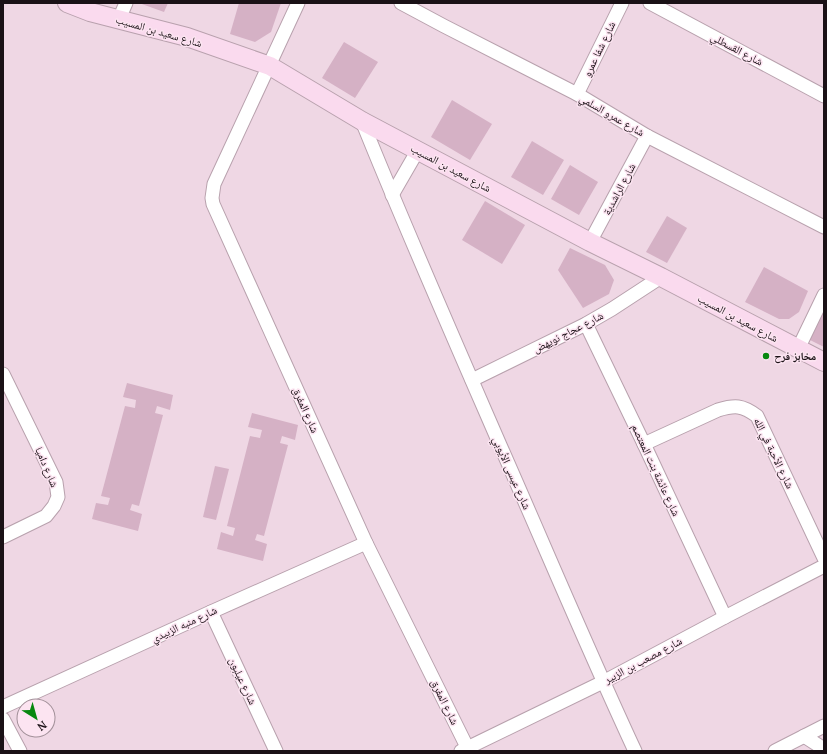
<svg xmlns="http://www.w3.org/2000/svg" width="827" height="754" font-family="'PT Serif','Noto Naskh Arabic',serif">
<style>
.building{fill:#d5b1c5}
.lines{fill:none;stroke-linecap:round;stroke-linejoin:round}
.street-casing{stroke:#b8a1ad;stroke-width:15}
.secondary-casing{stroke:#b8a1ad;stroke-width:20}
.street{stroke:#fff;stroke-width:13}
.secondary{stroke:#fadaee;stroke-width:18}
.poi-dot{fill:#07880f;stroke:#fce4f1;stroke-width:1.5}
.labels{text-anchor:middle;stroke-width:3;stroke-linejoin:round;paint-order:stroke}
.street-label{font-size:11px;fill:#1a1116;stroke:#fce4f1}
.poi-label{font-size:11px;font-weight:bold;fill:#1a1116;stroke:#fce4f1;text-anchor:start}
</style>
<rect width="100%" height="100%" fill="#efd7e4"/>
<!-- building -->
<g class="building">
<path d="M 139,3 L 168,3 L 164,12 Z"/>
<path d="M 239,3 L 281,3 L 271,32 L 255,42 L 230,34 Z"/>
<path d="M 344,42 L 378,62 L 355,98 L 322,78 Z"/>
<path d="M 452,100 L 492,124 L 470,160 L 431,137 Z"/>
<path d="M 532,141 L 564,160 L 543,195 L 511,177 Z"/>
<path d="M 570,165 L 598,182 L 579,215 L 551,199 Z"/>
<path d="M 485,201 L 525,225 L 502,264 L 462,240 Z"/>
<path d="M 667,216 L 687,228 L 667,263 L 646,252 Z"/>
<path d="M 570,248 L 605,265 L 614,280 L 609,294 L 583,308 L 558,270 Z"/>
<path d="M 764,267 L 808,291 L 799,312 L 789,319 L 779,319 L 745,302 Z"/>
<path d="M 824,307 L 824,347 L 808,339 Z"/>
<path d="M 127,383 L 173,395 L 170,410 L 157,406 L 155,413 L 163,415 L 139,506 L 132,504 L 130,510 L 142,514 L 138,531 L 92,519 L 96,503 L 108,505 L 110,498 L 101,496 L 125,406 L 135,408 L 136,400 L 123,397 Z"/>
<path d="M 252,413 L 298,425 L 295,440 L 282,436 L 280,443 L 288,445 L 264,536 L 257,534 L 255,540 L 267,544 L 263,561 L 217,549 L 221,532 L 233,536 L 235,528 L 227,526 L 250,436 L 260,438 L 262,430 L 248,427 Z"/>
<path d="M 215,466 L 229,469 L 216,520 L 203,517 Z"/>
</g>
<g class="lines">
<!-- street casing -->
<g class="street-casing">
<g id="street">
<path d="M 298,3 L 214,184 L 212,198 L 213,204 L 366,543 L 468,749"/>
<path d="M 401,3 L 444,26 L 577,94 L 647,136 L 824,227"/>
<path d="M 650,3 L 824,96"/>
<path d="M 119,19 L 126,3"/>
<path d="M 577,94 L 622,3"/>
<path d="M 362,121 C 406,230 453,337 500,445 C 545,547 588,650 635,751"/>
<path d="M 392,195 L 418,150"/>
<path d="M 590,242 L 647,136"/>
<path d="M 586,324 L 644,444 L 725,617"/>
<path d="M 798,349 L 824,295"/>
<path d="M 3,374 L 56,482 L 58,497 L 54,506 L 46,516 L 3,537"/>
<path d="M 472,380 L 586,324 L 612,309 L 661,277"/>
<path d="M 644,444 L 718,410 C 735,405 742,405 757,416 L 824,558"/>
<path d="M 211,612 L 276,751"/>
<path d="M 3,707 L 211,612 L 366,543"/>
<path d="M 3,719 L 20,751"/>
<path d="M 804,736 L 824,749"/>
<path d="M 461,751 L 603,682 L 725,617 L 824,566"/>
<path d="M 775,751 L 824,726"/>
</g>
</g>
<!-- secondary casing -->
<g class="secondary-casing">
<path id="secondary" d="M 67,3 L 90,12 L 187,37 L 270,66 L 362,121 L 590,242 L 661,277 L 824,362"/>
</g>
<!-- street -->
<use href="#street" class="street"/>
<!-- secondary -->
<use href="#secondary" class="secondary"/>
</g>
<!-- markers -->
<circle class="poi-dot" cx="766" cy="356" r="4"/>
<g class="labels">
<!-- street labels -->
<g class="street-label">
<text transform="translate(159 31) rotate(16)" y="4">شارع سعيد بن المسيب</text>
<text transform="translate(599 49) rotate(-64)" y="4">شارع شفا عمرو</text>
<text transform="translate(737 49) rotate(28)" y="4">شارع القسطلي</text>
<text transform="translate(612 115) rotate(30)" y="4">شارع عمرو السلمي</text>
<text transform="translate(451 168) rotate(28)" y="4">شارع سعيد بن المسيب</text>
<text transform="translate(619 189) rotate(-62)" y="4">شارع الراشدية</text>
<text transform="translate(738 318) rotate(28)" y="4">شارع سعيد بن المسيب</text>
<text transform="translate(568 332) rotate(-27)" y="4">شارع عجاج نويهض</text>
<text transform="translate(306 410) rotate(66)" y="4">شارع المفرق</text>
<text transform="translate(774 453) rotate(64)" y="4">شارع الأحبة في الله</text>
<text transform="translate(47 467) rotate(67)" y="4">شارع داميا</text>
<text transform="translate(656 470) rotate(65)" y="4">شارع عائشة بنت المعتصم</text>
<text transform="translate(512 473) rotate(66)" y="4">شارع عيسى الأيوبي</text>
<text transform="translate(184 624) rotate(-25)" y="4">شارع منبه الزبيدي</text>
<text transform="translate(643 660) rotate(-28)" y="4">شارع مصعب بن الزبير</text>
<text transform="translate(243 681) rotate(65)" y="4">شارع عيلبون</text>
<text transform="translate(445 702) rotate(64)" y="4">شارع المفرق</text>
</g>
<!-- poi labels -->
<g class="poi-label">
<text x="774" y="360">مخابز فرح</text>
</g>
</g>
<!-- border -->
<rect width="827" height="754" fill="none" stroke="#1a1116" stroke-width="8"/>
<!-- north arrow -->
<g transform="translate(36 718) rotate(143)"><circle r="19" fill="#fce4f1" stroke="#a29099"/>
<path d="M0-3L7 15L0 10L-7 15Z" fill="#07880f"/>
<text y="-6" font-size="11" font-weight="bold" text-anchor="middle" fill="#1a1116">N</text>
</g>
</svg>
